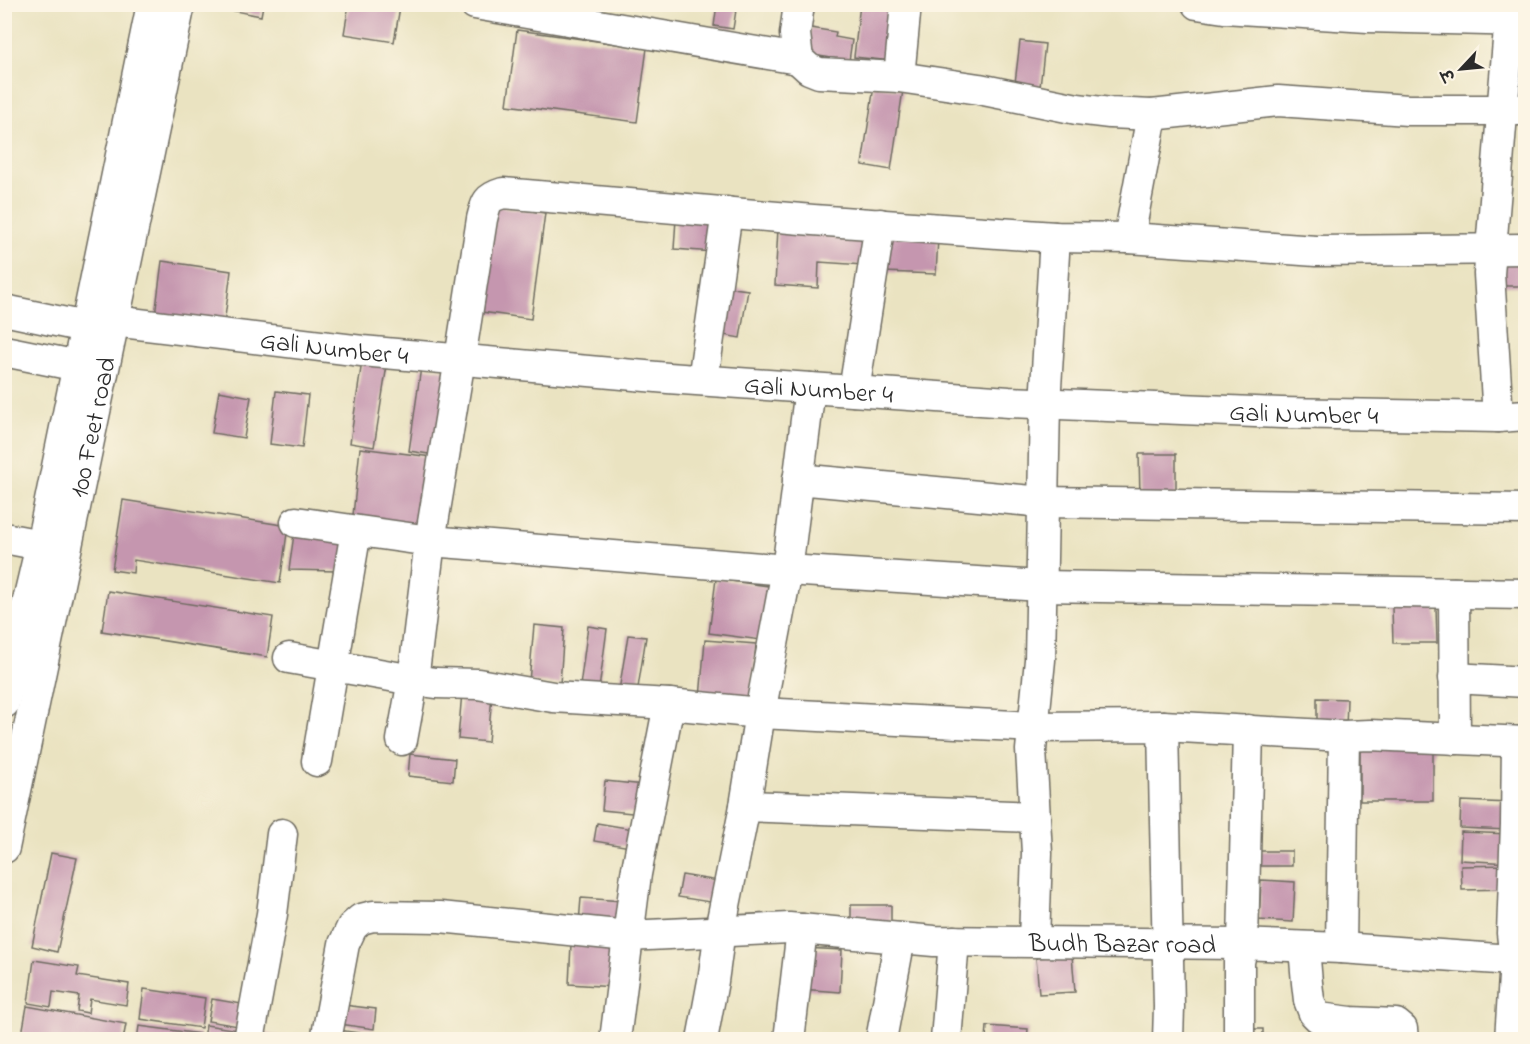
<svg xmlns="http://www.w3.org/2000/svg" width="1530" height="1044" font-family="'Indie Flower','Playpen Sans Deva',sans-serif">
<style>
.building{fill:#c596af}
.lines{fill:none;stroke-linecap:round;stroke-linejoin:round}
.minor-casing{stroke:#6e6b60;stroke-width:33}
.minor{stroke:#fff;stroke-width:30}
.labels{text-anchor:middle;stroke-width:4.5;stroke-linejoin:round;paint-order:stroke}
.street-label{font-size:26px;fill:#2b2b2b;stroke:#fcf5e5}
</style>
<rect width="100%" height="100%" fill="#fcf5e5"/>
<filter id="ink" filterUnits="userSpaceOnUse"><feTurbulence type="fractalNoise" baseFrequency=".0167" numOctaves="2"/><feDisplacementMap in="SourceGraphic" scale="12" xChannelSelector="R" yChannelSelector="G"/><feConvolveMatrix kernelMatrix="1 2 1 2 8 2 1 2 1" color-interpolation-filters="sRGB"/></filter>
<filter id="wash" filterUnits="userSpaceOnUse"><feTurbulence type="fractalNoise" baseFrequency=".008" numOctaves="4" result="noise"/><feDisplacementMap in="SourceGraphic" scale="24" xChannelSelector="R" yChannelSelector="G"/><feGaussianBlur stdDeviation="1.35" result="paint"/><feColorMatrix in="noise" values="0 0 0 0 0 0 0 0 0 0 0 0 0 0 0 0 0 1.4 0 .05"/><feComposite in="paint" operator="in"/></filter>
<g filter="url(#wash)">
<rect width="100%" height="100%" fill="#eae3c1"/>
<g id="blocks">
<!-- building -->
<g class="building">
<path d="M 349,4 L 384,4 L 400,7 L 394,42 L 344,34 Z"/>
<path d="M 717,4 L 737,4 L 733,29 L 714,26 Z"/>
<path d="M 860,4 L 898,4 L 892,61 L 854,57 Z"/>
<path d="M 221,5 L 263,5 L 261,16 L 220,8 Z"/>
<path d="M 811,28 L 836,32 L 835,37 L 852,40 L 849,61 L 807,54 Z"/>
<path d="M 517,30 L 647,48 L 637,122 L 507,105 Z"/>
<path d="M 1020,41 L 1045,44 L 1040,87 L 1015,83 Z"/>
<path d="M 874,86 L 903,90 L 891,170 L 862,165 Z"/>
<path d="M 496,206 L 545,213 L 531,319 L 482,312 Z"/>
<path d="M 676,219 L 716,222 L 714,252 L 674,249 Z"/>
<path d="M 778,228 L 867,234 L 864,265 L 819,262 L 818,288 L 775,285 Z"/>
<path d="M 886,235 L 938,238 L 936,274 L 884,272 Z"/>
<path d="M 1502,250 L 1526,251 L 1526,286 L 1501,286 Z"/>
<path d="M 162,261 L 231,271 L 224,325 L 155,316 Z"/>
<path d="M 725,287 L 748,290 L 740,338 L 718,334 Z"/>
<path d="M 362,361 L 387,365 L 374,447 L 350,443 Z"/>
<path d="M 421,367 L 454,372 L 442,456 L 409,451 Z"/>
<path d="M 219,391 L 251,397 L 244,438 L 212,433 Z"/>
<path d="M 276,391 L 308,395 L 302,448 L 270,444 Z"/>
<path d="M 360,448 L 432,457 L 424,533 L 352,525 Z"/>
<path d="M 1139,454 L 1176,454 L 1176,497 L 1140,497 Z"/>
<path d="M 123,500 L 288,526 L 280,583 L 134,560 L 133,573 L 112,570 Z"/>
<path d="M 294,534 L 350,542 L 338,571 L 289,570 Z"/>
<path d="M 716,579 L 768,586 L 761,640 L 709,633 Z"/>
<path d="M 108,591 L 273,617 L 267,657 L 102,631 Z"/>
<path d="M 1392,607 L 1436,607 L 1437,643 L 1393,643 Z"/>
<path d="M 534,625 L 564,628 L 560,684 L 529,682 Z"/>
<path d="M 588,626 L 607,629 L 599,689 L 580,686 Z"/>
<path d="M 628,635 L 646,637 L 637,694 L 619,691 Z"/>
<path d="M 705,640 L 756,644 L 751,702 L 700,698 Z"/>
<path d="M 462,692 L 492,695 L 488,742 L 458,739 Z"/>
<path d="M 1317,698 L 1347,699 L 1346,729 L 1317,728 Z"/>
<rect x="1360" y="745" width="73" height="56"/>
<path d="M 410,754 L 455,759 L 453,781 L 408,776 Z"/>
<path d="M 605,781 L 645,785 L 642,814 L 602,810 Z"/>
<path d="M 1461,801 L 1511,803 L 1509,830 L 1460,828 Z"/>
<path d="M 597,823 L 639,830 L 636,848 L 594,841 Z"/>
<path d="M 1461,832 L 1509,834 L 1508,863 L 1460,860 Z"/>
<rect x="1259" y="851" width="33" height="15"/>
<path d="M 51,853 L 77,858 L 57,952 L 32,946 Z"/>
<path d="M 1507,865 L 1508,889 L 1462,890 L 1461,866 Z"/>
<path d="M 682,875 L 719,881 L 716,903 L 678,897 Z"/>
<path d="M 1261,880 L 1295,882 L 1293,922 L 1259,920 Z"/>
<path d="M 581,898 L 623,901 L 621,927 L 579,923 Z"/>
<rect x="851" y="905" width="40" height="23"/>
<path d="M 571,944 L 616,946 L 614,987 L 569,984 Z"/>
<path d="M 803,948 L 842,950 L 840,992 L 800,989 Z"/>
<path d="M 1072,955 L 1075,992 L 1039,994 L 1036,958 Z"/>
<path d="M 34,960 L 79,967 L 77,976 L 129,984 L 126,1005 L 90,999 L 88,1013 L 77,1011 L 79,996 L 53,992 L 51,1007 L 28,1003 Z"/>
<path d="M 144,989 L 205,998 L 201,1028 L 140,1019 Z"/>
<path d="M 212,999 L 248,1005 L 244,1027 L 208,1021 Z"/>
<path d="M 335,1004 L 376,1009 L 374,1029 L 333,1023 Z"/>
<path d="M 27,1006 L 126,1024 L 123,1040 L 21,1040 Z"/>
<path d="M 206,1025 L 245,1031 L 243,1040 L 204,1040 Z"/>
<path d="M 139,1026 L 200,1034 L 199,1040 L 137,1040 Z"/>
<path d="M 987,1026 L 1028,1029 L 1027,1040 L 986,1040 Z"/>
<rect x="1241" y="1029" width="22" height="11"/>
<path d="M 338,1030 L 372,1035 L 371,1040 L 336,1040 Z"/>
<path d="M 256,1032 L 285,1037 L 285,1040 L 255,1040 Z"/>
</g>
</g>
</g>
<g filter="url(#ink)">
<use href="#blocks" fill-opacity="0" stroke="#6e6b60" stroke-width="1.5"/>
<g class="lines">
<!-- minor casing -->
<g class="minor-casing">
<g id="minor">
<path d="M 475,4 L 798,59"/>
<path d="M 799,4 L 795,34 L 798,59 L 809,69 L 819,73 L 899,77 L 979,89 L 1077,109 L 1110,113 L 1152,115 L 1278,101 L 1408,110 L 1526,110"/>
<path d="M 1197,4 L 1224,8 L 1368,17 L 1526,21"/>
<path d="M 899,77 L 906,4"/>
<path d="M 1129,238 L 1152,115"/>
<path d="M 4,310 L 104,331"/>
<path id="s1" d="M 114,321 L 362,351 L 668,378 L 1009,402 L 1281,413 L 1498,417 L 1526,415"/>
<path d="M 4,351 L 98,370"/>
<path d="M 703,380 L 727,212"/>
<path d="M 854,391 L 880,224"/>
<path d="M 1498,417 L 1489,274 L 1511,4"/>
<path d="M 798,479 L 1043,502 L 1526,509"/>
<path d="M 296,522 L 430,541 L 787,570 L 1041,586 L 1526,594"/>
<path d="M 4,538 L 41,545"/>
<path d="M 1454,593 L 1455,739"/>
<path d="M 289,658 L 413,680 L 436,683 L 478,684 L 553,697 L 669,704 L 760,713 L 1033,727 L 1163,726 L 1344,736 L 1370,735 L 1526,742"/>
<path d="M 1454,678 L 1526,682"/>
<path d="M 4,703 L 41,545 L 152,4"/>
<path d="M 1163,726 L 1169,1007 L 1168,1040"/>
<path d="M 402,740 L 413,680 L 430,541 L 460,359 L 482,219 C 486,203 486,198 503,193 L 813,220 L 1055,237 L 1129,238 L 1316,251 L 1526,249"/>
<path d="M 317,761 L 356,531"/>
<path d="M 745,806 L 1035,817"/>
<path id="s2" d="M 4,848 L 180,4"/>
<path d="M 1034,941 L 1037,853 L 1031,750 L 1040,660 L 1045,404 L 1055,237"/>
<path d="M 1304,947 L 1307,983 L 1309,1000 L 1314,1013 L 1319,1018 L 1351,1022 L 1396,1024 L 1402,1029 L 1403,1040"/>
<path d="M 1341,948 L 1344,736"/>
<path d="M 249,1040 L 272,914 L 282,834"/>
<path id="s3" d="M 326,1040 L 344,944 L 352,927 L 361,919 L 373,916 L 440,917 L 628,936 L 789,928 L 934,941 L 1238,944 L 1341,948 L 1526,961"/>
<path d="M 615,1040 L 636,874 L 669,704"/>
<path d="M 702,1040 L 713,981 L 720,930 L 745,806 L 760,713 L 787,570 L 810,388"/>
<path d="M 789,1040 L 802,929"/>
<path d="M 881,1040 L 900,938"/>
<path d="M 946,1040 L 954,941"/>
<path d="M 1239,1040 L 1239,962 L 1243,944 L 1248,730"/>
<path d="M 1510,1040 L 1515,960 L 1512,933 L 1516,824 L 1517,742"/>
</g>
</g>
<!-- minor -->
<use href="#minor" class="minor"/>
</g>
</g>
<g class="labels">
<!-- street labels -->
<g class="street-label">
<text dy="9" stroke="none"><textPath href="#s1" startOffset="222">Gali Number 4</textPath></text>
<text dy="9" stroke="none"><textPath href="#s1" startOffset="708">Gali Number 4</textPath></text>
<text dy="9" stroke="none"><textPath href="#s1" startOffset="1194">Gali Number 4</textPath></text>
<text dy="9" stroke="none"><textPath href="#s2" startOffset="430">100 Feet road</textPath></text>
<text dy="9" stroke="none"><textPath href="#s3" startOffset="892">Budh Bazar road</textPath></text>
</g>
</g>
<!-- margin -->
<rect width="1530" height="1044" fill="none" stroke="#fcf5e5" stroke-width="24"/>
<!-- north arrow -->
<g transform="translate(1461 69) rotate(244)" stroke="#fcf5e5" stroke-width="4.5" paint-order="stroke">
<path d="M0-4.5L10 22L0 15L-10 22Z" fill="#2b2b2b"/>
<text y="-9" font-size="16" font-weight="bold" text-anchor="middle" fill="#2b2b2b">उ</text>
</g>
</svg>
